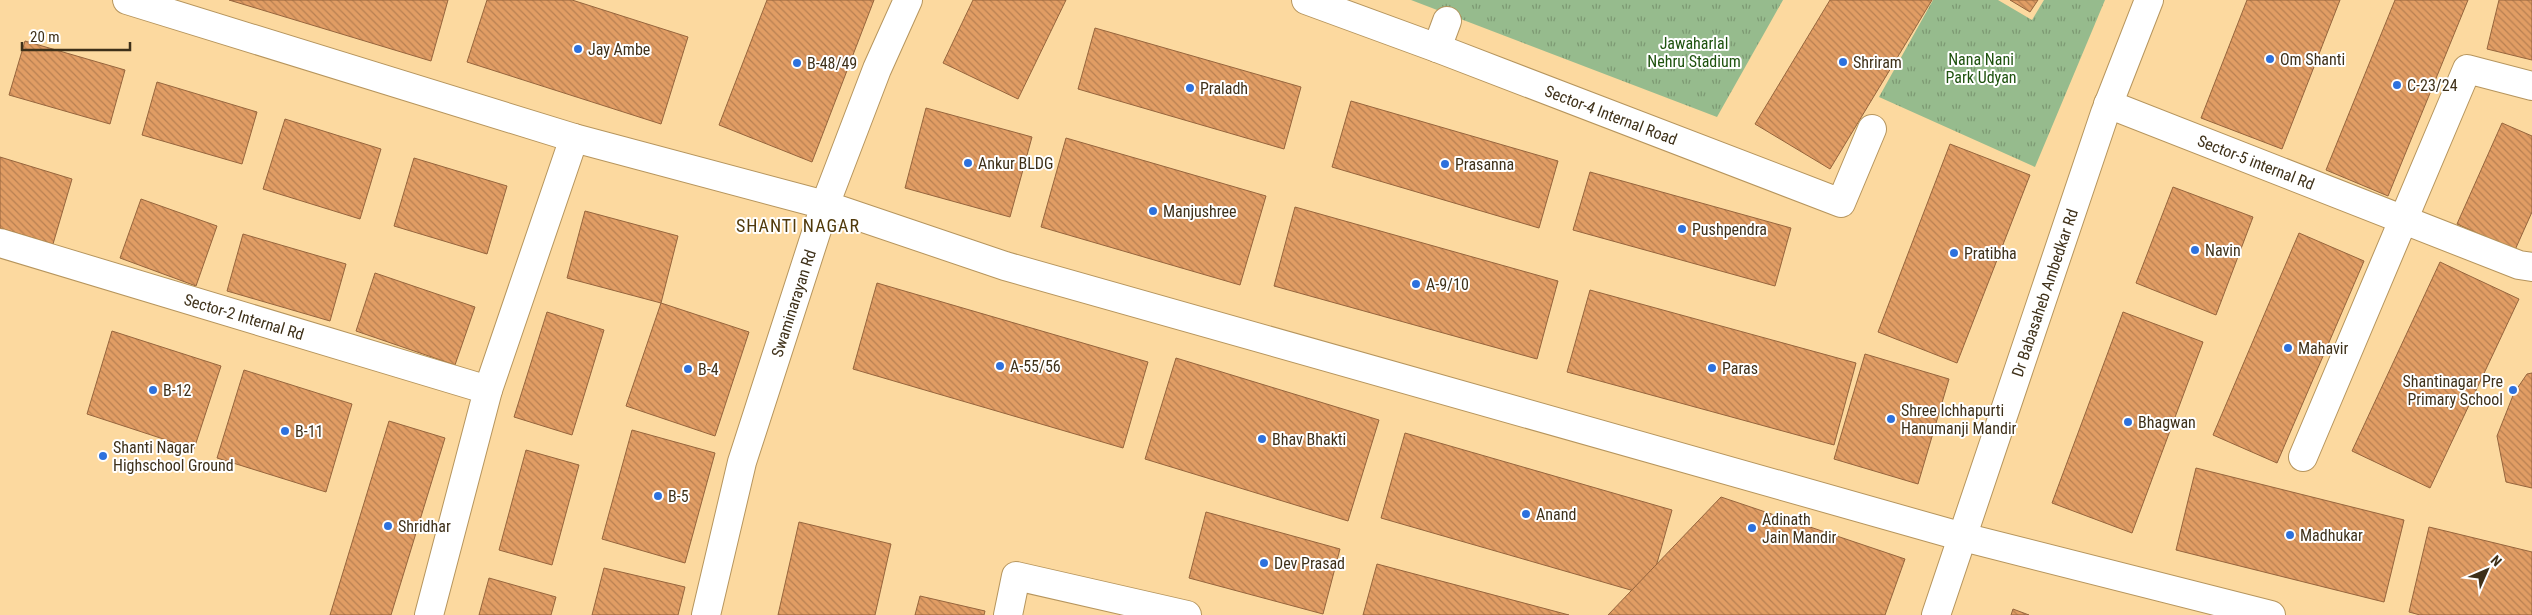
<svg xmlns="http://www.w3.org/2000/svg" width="2532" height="615" font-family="'Roboto Condensed',sans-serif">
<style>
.park{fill:url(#park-tufts)}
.building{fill:url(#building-back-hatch);stroke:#96653d}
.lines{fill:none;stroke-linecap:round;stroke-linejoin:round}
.minor-casing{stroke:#b6955d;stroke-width:30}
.tertiary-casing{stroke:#b6955d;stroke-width:30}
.minor{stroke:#fff;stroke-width:28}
.tertiary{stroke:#fff;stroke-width:28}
.poi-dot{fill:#2d71dd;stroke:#fff;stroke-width:2}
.labels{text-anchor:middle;stroke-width:4;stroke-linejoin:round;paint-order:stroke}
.park-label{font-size:16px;fill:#1e520e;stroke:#fff}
.poi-label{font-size:16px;fill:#3e3019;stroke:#fff;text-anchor:start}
.street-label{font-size:16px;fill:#3e3019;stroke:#fff}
.neighbourhood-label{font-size:18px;letter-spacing:1px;fill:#50390b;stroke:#fff}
</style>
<defs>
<pattern id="park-tufts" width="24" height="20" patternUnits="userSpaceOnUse" patternTransform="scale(1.25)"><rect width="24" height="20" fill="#96bb8d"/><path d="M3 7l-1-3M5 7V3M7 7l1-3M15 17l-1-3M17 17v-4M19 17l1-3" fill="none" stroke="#7c9872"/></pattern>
<pattern id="building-back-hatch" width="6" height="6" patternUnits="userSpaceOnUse" patternTransform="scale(1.25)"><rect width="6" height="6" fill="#e19d64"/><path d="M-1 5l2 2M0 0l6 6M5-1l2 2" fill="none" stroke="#b88052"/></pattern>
</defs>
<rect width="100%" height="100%" fill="#fcd99f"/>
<!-- park -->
<g class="park">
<path d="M 1411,0 L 1783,0 L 1717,117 Z"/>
<path d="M 1933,0 L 1998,0 L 2032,20 L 2044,0 L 2105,0 L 2035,167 L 1879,97 Z"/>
</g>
<!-- building -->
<g class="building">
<path d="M 229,0 L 448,0 L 431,61 Z"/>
<path d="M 487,0 L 572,0 L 688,37 L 661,124 L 467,62 Z"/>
<path d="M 767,0 L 874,0 L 812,162 L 719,125 Z"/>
<path d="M 973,0 L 1066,0 L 1018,99 L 943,63 Z"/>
<path d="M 1830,0 L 1932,0 L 1830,169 L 1755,124 Z"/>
<path d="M 2010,0 L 2038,0 L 2030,12 Z"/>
<path d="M 2247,0 L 2340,0 L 2282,149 L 2201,118 Z"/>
<path d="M 2395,0 L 2468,0 L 2388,196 L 2326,170 Z"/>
<path d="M 2499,0 L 2532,0 L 2532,60 L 2487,49 Z"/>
<path d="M 1095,28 L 1301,87 L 1284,149 L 1078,89 Z"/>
<path d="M 25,41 L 125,70 L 110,124 L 9,95 Z"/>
<path d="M 157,82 L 257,112 L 242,164 L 142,135 Z"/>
<path d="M 1351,101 L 1558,161 L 1539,228 L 1332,167 Z"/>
<path d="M 926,108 L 1032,137 L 1010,217 L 905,188 Z"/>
<path d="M 285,119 L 381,149 L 360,219 L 263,189 Z"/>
<path d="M 2502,123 L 2532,136 L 2532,212 L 2515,250 L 2457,224 Z"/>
<path d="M 1066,138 L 1266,196 L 1240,285 L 1041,227 Z"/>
<path d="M 1950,144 L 2030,175 L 1957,363 L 1878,332 Z"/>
<path d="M 0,157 L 72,179 L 53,244 L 0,228 Z"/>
<path d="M 414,158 L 507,186 L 487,254 L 394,226 Z"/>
<path d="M 1590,172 L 1791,228 L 1775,286 L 1573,230 Z"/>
<path d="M 2173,187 L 2253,217 L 2216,315 L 2136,283 Z"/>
<path d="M 141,199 L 217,226 L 196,286 L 120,258 Z"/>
<path d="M 1295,207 L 1558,281 L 1537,359 L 1274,286 Z"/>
<path d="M 585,211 L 678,236 L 661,303 L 567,278 Z"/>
<path d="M 2299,233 L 2364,261 L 2277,463 L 2213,435 Z"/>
<path d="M 243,234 L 346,264 L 330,321 L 227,291 Z"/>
<path d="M 2440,262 L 2519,299 L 2430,488 L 2352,451 Z"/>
<path d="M 375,273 L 475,307 L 455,365 L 356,331 Z"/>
<path d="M 877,283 L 1148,362 L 1123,448 L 853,369 Z"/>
<path d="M 1590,290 L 1856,363 L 1834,445 L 1567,372 Z"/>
<path d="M 661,303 L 749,332 L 715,436 L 626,406 Z"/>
<path d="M 547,312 L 604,330 L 572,435 L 514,417 Z"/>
<path d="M 2123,312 L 2203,342 L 2132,533 L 2052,503 Z"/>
<path d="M 112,331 L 221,366 L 194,449 L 87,414 Z"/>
<path d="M 1865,354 L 1949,379 L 1918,484 L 1834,459 Z"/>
<path d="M 1176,358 L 1379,420 L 1348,521 L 1145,459 Z"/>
<path d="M 244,370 L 352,404 L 326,492 L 217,458 Z"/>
<path d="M 2532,373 L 2532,488 L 2506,482 L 2497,436 L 2514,393 L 2527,374 Z"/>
<path d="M 389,421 L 445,438 L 391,615 L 330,615 Z"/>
<path d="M 632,430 L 715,453 L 685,563 L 602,539 Z"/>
<path d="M 1405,433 L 1672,510 L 1648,595 L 1381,518 Z"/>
<path d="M 526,450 L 579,465 L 552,565 L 499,550 Z"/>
<path d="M 2196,468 L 2404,520 L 2384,602 L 2176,550 Z"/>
<path d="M 1721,497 L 1905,559 L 1885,615 L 1608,615 Z"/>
<path d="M 1206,512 L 1340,549 L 1323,614 L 1189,578 Z"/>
<path d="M 799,522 L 891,544 L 875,615 L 778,615 Z"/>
<path d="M 2429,527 L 2532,552 L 2532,615 L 2420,615 L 2409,612 Z"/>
<path d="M 1377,564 L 1569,615 L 1363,615 Z"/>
<path d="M 604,568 L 685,587 L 678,615 L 592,615 Z"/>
<path d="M 489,578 L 556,597 L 551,615 L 479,615 Z"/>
<path d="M 920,596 L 985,611 L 984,615 L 915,615 Z"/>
<path d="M 2013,609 L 2029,615 L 2011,615 Z"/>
</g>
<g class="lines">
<!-- minor casing -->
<g class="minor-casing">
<g id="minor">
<path d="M 127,0 L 574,138 L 825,205 L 1005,266 L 1963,537 L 2271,615"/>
<path id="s1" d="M 1306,0 L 1437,48 L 1841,203 L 1872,129"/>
<path d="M 1437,48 L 1447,21"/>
<path id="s2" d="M 2108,104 L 2519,265 L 2532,267"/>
<path id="s3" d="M 0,243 L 488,390 L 429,615"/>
<path d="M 488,390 L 574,138"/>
<path d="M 2303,457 L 2467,69 L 2532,86"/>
<path id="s4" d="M 706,615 L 742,462 L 825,205 L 877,69 L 908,0"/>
<path d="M 1008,615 L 1016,576 L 1187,615"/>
</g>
</g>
<!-- tertiary casing -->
<g class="tertiary-casing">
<g id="tertiary">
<path id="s5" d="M 1936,615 L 2105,113 L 2149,0"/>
</g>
</g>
<!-- minor -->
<use href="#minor" class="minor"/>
<!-- tertiary -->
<use href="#tertiary" class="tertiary"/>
</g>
<!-- markers -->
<g class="poi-dot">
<circle cx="578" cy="49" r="5"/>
<circle cx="2270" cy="59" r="5"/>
<circle cx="1843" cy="62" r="5"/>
<circle cx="797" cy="63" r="5"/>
<circle cx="2397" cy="85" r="5"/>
<circle cx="1190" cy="88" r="5"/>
<circle cx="968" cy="163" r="5"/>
<circle cx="1445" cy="164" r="5"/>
<circle cx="1153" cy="211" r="5"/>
<circle cx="1682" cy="229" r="5"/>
<circle cx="2195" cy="250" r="5"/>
<circle cx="1954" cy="253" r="5"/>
<circle cx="1416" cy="284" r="5"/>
<circle cx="2288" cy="348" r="5"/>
<circle cx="1000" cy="366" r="5"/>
<circle cx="1712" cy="368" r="5"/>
<circle cx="688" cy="369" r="5"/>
<circle cx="153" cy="390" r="5"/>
<circle cx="2513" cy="390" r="5"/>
<circle cx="1891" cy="419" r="5"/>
<circle cx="2128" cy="422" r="5"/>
<circle cx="285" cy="431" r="5"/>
<circle cx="1262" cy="439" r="5"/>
<circle cx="103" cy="456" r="5"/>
<circle cx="658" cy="496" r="5"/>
<circle cx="1526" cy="514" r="5"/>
<circle cx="388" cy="526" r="5"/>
<circle cx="1752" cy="528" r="5"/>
<circle cx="2290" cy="535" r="5"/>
<circle cx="1264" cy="563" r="5"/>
</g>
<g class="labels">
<!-- park labels -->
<g class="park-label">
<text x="1694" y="49">Jawaharlal<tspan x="1694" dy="18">Nehru Stadium</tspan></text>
<text x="1981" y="65">Nana Nani<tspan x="1981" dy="18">Park Udyan</tspan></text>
</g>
<!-- poi labels -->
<g class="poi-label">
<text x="588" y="55">Jay Ambe</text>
<text x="2280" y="65">Om Shanti</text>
<text x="1853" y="68">Shriram</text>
<text x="807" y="69">B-48/49</text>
<text x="2407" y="91">C-23/24</text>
<text x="1200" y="94">Praladh</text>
<text x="978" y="169">Ankur BLDG</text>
<text x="1455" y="170">Prasanna</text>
<text x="1163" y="217">Manjushree</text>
<text x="1692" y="235">Pushpendra</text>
<text x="2205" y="256">Navin</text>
<text x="1964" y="259">Pratibha</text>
<text x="1426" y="290">A-9/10</text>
<text x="2298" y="354">Mahavir</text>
<text x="1010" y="372">A-55/56</text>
<text x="1722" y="374">Paras</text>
<text x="698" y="375">B-4</text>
<text x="2503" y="387" text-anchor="end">Shantinagar Pre<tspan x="2503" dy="18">Primary School</tspan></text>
<text x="163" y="396">B-12</text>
<text x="1901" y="416">Shree Ichhapurti<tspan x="1901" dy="18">Hanumanji Mandir</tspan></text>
<text x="2138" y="428">Bhagwan</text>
<text x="295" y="437">B-11</text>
<text x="1272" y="445">Bhav Bhakti</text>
<text x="113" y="453">Shanti Nagar<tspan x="113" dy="18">Highschool Ground</tspan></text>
<text x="668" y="502">B-5</text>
<text x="1536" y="520">Anand</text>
<text x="1762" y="525">Adinath<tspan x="1762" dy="18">Jain Mandir</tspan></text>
<text x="398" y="532">Shridhar</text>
<text x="2300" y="541">Madhukar</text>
<text x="1274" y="569">Dev Prasad</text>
</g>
<!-- street labels -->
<g class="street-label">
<text dy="6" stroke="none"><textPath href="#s1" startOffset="326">Sector-4 Internal Road</textPath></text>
<text dy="6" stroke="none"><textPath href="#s2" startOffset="159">Sector-5 internal Rd</textPath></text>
<text dy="6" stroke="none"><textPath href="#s5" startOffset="340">Dr Babasaheb Ambedkar Rd</textPath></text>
<text dy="6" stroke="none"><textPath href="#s4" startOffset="324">Swaminarayan Rd</textPath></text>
<text dy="6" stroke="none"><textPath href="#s3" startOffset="255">Sector-2 Internal Rd</textPath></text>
</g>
<!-- neighbourhood labels -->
<g class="neighbourhood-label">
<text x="798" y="232">SHANTI NAGAR</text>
</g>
</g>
<!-- north arrow -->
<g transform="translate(2487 570) rotate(45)" stroke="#ffffff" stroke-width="4" paint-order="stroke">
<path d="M0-4L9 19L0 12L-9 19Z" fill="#3e3019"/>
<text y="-8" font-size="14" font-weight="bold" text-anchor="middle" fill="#3e3019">N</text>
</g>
<!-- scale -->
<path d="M22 42v8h108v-8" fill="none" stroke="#3e3019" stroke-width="2.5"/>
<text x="30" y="42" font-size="15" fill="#3e3019" stroke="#ffffff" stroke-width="4" paint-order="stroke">20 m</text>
</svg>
